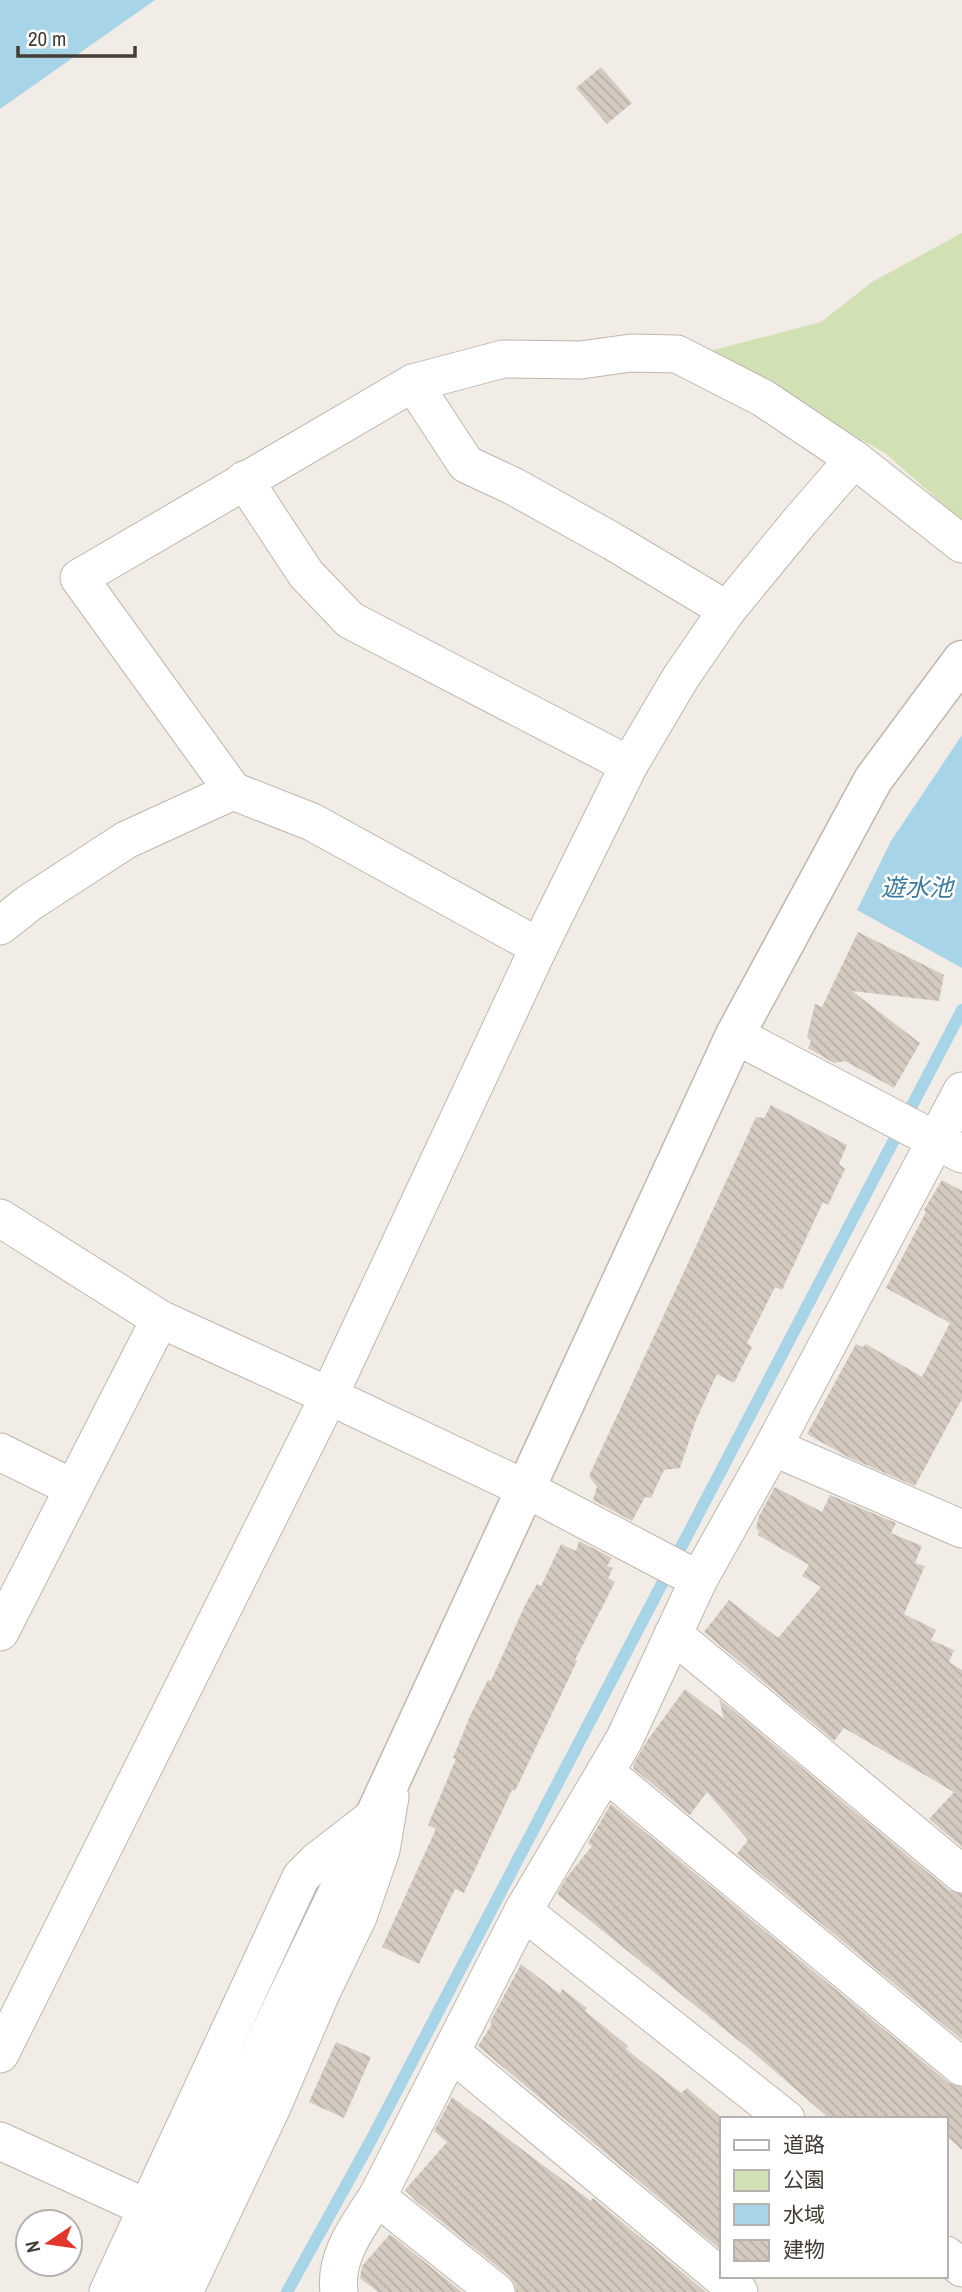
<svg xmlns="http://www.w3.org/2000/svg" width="962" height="2292" font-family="'Archivo Narrow','Noto Sans JP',sans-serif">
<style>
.park{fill:#d1e1b3}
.water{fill:#a8d4e8}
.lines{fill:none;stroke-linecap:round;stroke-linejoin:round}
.stream{stroke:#a8d4e8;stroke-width:12}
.building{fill:url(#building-back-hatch)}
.minor-casing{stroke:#bfb6ad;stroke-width:39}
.tertiary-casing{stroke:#bfb6ad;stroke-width:41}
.minor{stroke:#fff;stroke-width:37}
.tertiary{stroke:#fff;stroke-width:38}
.labels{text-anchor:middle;stroke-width:5;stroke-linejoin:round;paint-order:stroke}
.water-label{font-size:24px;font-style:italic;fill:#397b9c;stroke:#fff}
</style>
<defs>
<pattern id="building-back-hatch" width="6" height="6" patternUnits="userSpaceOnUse" patternTransform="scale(1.75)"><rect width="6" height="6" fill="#d4cac0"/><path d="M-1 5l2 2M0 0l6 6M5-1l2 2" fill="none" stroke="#b7aea6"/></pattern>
</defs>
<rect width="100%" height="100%" fill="#f1ede6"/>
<!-- park -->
<path class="park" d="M 962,233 L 962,521 L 885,453 L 706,352 L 821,322 L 872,282 Z"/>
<!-- water -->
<g class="water">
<path d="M 0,0 L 155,0 L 0,109 Z"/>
<path d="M 962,735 L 962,968 L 857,910 L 891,841 Z"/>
</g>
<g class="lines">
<!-- stream -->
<path class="stream" d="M 287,2292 L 369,2144 L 962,1010"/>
</g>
<!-- building -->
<g class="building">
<path d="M 601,67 L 632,103 L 607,124 L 576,88 Z"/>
<path d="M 858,932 L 944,975 L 939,1001 L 852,991 L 920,1043 L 894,1088 L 845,1061 L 834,1063 L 808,1048 L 811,1041 L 807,1037 L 815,1004 L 822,1007 Z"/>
<path d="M 771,1105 L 847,1145 L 839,1164 L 845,1169 L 828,1205 L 823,1202 L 782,1290 L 775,1287 L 747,1343 L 752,1347 L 734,1383 L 717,1374 L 696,1420 L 680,1468 L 664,1470 L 651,1498 L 645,1497 L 632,1521 L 593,1500 L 597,1487 L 589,1476 L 756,1117 L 764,1118 Z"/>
<path d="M 942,1180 L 962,1191 L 962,1399 L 915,1486 L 848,1457 L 807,1434 L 856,1344 L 863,1347 L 866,1344 L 922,1377 L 950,1323 L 886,1288 L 926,1212 L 924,1210 Z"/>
<path d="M 775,1487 L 822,1512 L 830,1495 L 896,1523 L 891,1533 L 922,1546 L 915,1563 L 925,1566 L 904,1614 L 936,1630 L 931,1640 L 954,1650 L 949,1662 L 962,1670 L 962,1847 L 929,1819 L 954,1792 L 844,1728 L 834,1741 L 704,1632 L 729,1600 L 778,1638 L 821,1587 L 802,1576 L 809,1565 L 758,1535 L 759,1531 L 756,1528 L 759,1516 Z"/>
<path d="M 579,1541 L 612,1558 L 607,1566 L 613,1568 L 608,1578 L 615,1582 L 575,1660 L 577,1661 L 559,1699 L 515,1791 L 512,1790 L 464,1893 L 455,1889 L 419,1964 L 382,1947 L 436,1829 L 428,1825 L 456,1759 L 453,1758 L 471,1714 L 488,1680 L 491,1681 L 525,1605 L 537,1584 L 541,1586 L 561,1544 L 576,1551 Z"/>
<path d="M 685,1689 L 724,1719 L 719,1699 L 949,1890 L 962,1894 L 962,2040 L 737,1854 L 748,1840 L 707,1792 L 690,1815 L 634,1769 L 633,1765 L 647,1741 Z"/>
<path d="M 611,1804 L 949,2083 L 962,2087 L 962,2150 L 946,2135 L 946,2119 L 830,2119 L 749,2049 L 557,1894 L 567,1877 L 592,1846 L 588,1843 Z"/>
<path d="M 521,1964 L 560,1994 L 562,1989 L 587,2008 L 585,2011 L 628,2046 L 626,2049 L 681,2093 L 687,2088 L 722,2118 L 722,2251 L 478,2046 L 492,2024 L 490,2022 Z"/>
<path d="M 336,2042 L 371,2057 L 344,2118 L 309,2102 Z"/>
<path d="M 452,2097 L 591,2201 L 593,2198 L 706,2292 L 516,2292 L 515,2284 L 509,2276 L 417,2202 L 405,2190 L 447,2142 L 434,2131 Z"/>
<path d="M 390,2234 L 462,2292 L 378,2292 L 360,2278 L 362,2266 Z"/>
</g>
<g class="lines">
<!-- minor casing -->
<g class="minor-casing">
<g id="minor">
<path d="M 413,383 L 466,464 L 513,486 L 612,541 L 727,610"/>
<path d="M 244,480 L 306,574 L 350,620 L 629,765"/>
<path d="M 0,926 L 29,903 L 126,840 L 233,791"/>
<path d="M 539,947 L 312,822 L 233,791 L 79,578 L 413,383 L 503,359 L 581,360 L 631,353 L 677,354 L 763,398 L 854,459 L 962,544"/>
<path d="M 735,1035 L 962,1154"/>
<path d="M 0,1218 L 160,1319 L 329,1396 L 526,1489 L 680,1570"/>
<path d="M 773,1447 L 962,1091"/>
<path d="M 0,1452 L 73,1488"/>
<path d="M 0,1632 L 160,1319"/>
<path d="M 673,1634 L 962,1874"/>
<path d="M 605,1772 L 962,2067"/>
<path d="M 523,1911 L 786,2119"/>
<path d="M 451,2052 L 739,2292"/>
<path d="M 0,2054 L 329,1396 L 539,947 L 629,765 L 681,677 L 727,610 L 801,520 L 854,459"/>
<path d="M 0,2141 L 147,2208"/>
<path d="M 946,2255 L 962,2268"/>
<path d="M 108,2292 L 301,1877 L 317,1861 L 374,1817"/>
<path d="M 184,2292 L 272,2107 L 322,1991 L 358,1917 L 381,1850 L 390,1797"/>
<path d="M 339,2292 C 334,2256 359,2225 377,2197"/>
<path d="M 496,2292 L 377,2197 L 523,1911 L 624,1740 L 699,1579 L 773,1447 L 962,1529"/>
</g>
</g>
<!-- tertiary casing -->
<g class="tertiary-casing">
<path id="tertiary" d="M 145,2292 L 374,1817 L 735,1035 L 873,780 L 962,660"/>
</g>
<!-- minor -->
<use href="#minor" class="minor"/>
<!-- tertiary -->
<use href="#tertiary" class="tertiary"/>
</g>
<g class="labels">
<!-- water labels -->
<g class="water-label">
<text x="917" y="896">遊水池</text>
</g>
</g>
<!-- legend -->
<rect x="720" y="2117" width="228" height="161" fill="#ffffff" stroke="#b4b1af" stroke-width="2"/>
<rect x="734" y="2140" width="35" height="10" fill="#ffffff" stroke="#b4b1af" stroke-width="2"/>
<text x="783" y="2152" font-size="21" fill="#433d36">道路</text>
<rect x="734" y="2170" width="35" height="21" fill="#d1e1b3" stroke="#b4b1af" stroke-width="2"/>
<text x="783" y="2187" font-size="21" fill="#433d36">公園</text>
<rect x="734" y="2204" width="35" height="21" fill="#a8d4e8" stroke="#b4b1af" stroke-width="2"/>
<text x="783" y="2222" font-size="21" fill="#433d36">水域</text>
<rect x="734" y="2240" width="35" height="21" fill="url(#building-back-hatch)" stroke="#b4b1af" stroke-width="2"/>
<text x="783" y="2257" font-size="21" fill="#433d36">建物</text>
<!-- north arrow -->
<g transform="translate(49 2243) rotate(257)"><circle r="33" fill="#ffffff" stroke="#b4b1af" stroke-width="2"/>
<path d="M0-5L12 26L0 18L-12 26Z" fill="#e3362b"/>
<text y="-10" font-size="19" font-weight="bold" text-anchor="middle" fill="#433d36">N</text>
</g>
<!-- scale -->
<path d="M18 46v10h117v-10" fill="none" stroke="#433d36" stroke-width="3.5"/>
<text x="28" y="46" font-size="21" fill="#433d36" stroke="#ffffff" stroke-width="5" paint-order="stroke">20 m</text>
</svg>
